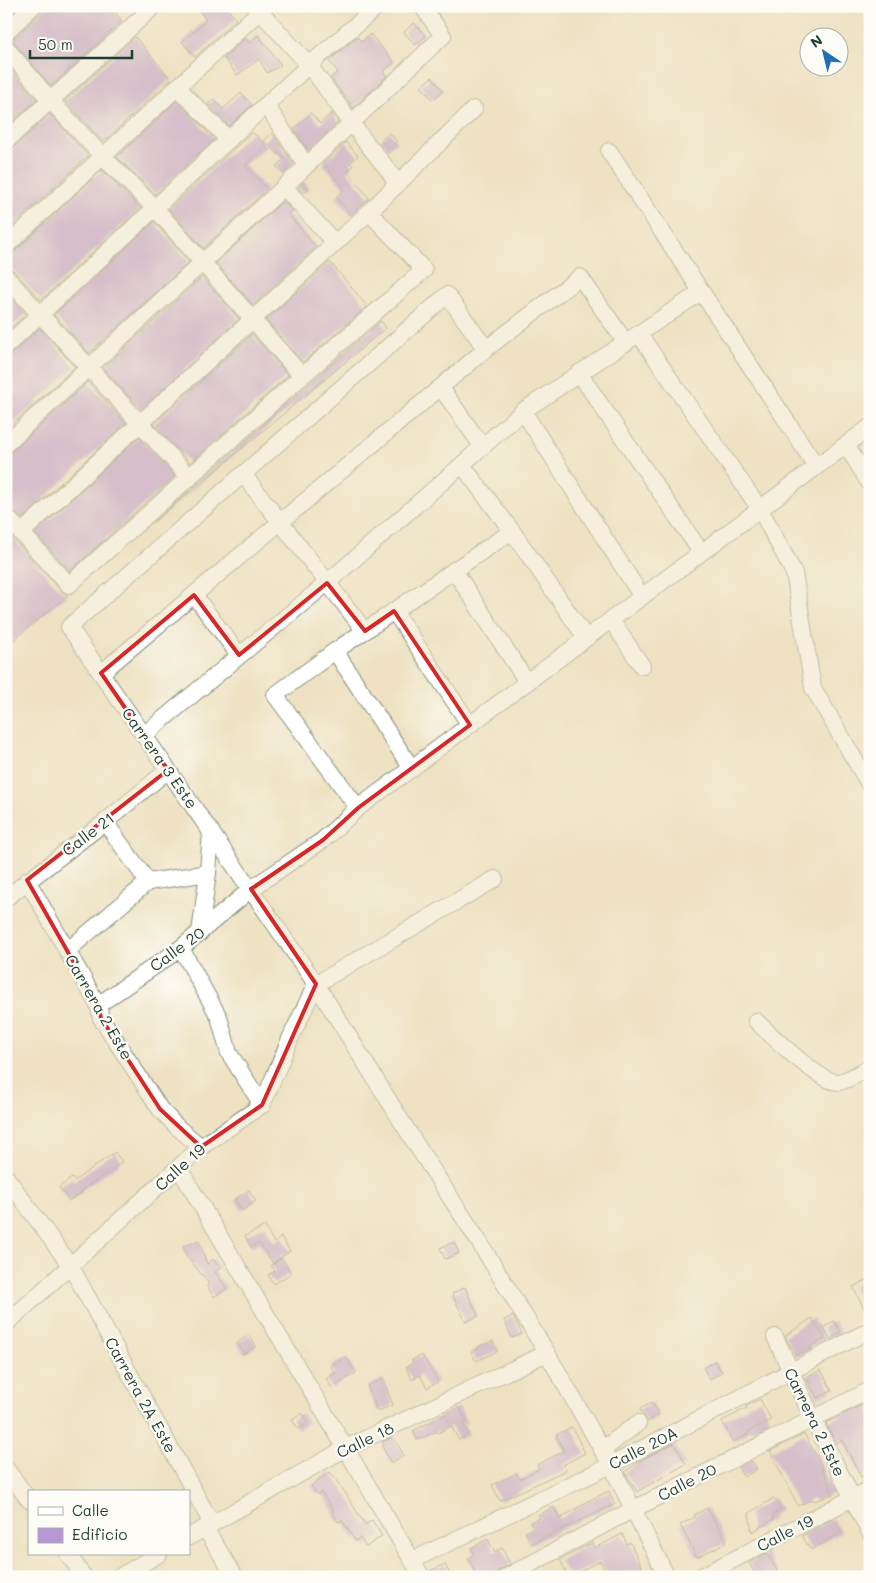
<svg xmlns="http://www.w3.org/2000/svg" width="876" height="1583" font-family="Mali,sans-serif">
<style>
.building{fill:#b896d4}
.lines{fill:none;stroke-linecap:round;stroke-linejoin:round}
.minor-casing{stroke:#86907b;stroke-width:18}
.minor{stroke:#fff;stroke-width:16}
.marked{fill:none;stroke:#d62828;stroke-width:4;stroke-linejoin:round}
.labels{text-anchor:middle;stroke-width:4.5;stroke-linejoin:round;paint-order:stroke}
.street-label{font-size:16px;fill:#1f3d34;stroke:#fdfcf7}
</style>
<rect width="100%" height="100%" fill="#fdfcf7"/>
<filter id="ink" filterUnits="userSpaceOnUse"><feTurbulence type="fractalNoise" baseFrequency=".02" numOctaves="2"/><feDisplacementMap in="SourceGraphic" scale="10" xChannelSelector="R" yChannelSelector="G"/><feConvolveMatrix kernelMatrix="1 2 1 2 8 2 1 2 1" color-interpolation-filters="sRGB"/></filter>
<filter id="wash" filterUnits="userSpaceOnUse"><feTurbulence type="fractalNoise" baseFrequency=".0096" numOctaves="4" result="noise"/><feDisplacementMap in="SourceGraphic" scale="20" xChannelSelector="R" yChannelSelector="G"/><feGaussianBlur stdDeviation="1.12" result="paint"/><feColorMatrix in="noise" values="0 0 0 0 0 0 0 0 0 0 0 0 0 0 0 0 0 1.4 0 .05"/><feComposite in="paint" operator="in"/></filter>
<g filter="url(#wash)">
<rect width="100%" height="100%" fill="#eee2c2"/>
<g id="blocks">
<!-- building -->
<g class="building">
<path d="M 48,6 L 110,6 L 122,21 L 51,86 L 12,40 Z"/>
<path d="M 195,6 L 225,6 L 236,19 L 195,57 L 182,42 L 206,20 Z"/>
<path d="M 414,23 L 426,36 L 415,45 L 404,32 Z"/>
<path d="M 370,34 L 394,62 L 383,72 L 387,76 L 353,108 L 331,78 L 338,72 L 329,61 L 357,37 L 362,42 Z"/>
<path d="M 258,35 L 281,65 L 267,73 L 259,59 L 237,75 L 224,58 L 245,38 L 249,43 Z"/>
<path d="M 135,37 L 171,79 L 103,142 L 65,101 Z"/>
<path d="M 6,64 L 37,100 L 6,127 Z"/>
<path d="M 432,77 L 443,91 L 433,100 L 421,86 Z"/>
<path d="M 241,93 L 252,105 L 229,126 L 208,104 L 214,99 L 223,109 Z"/>
<path d="M 177,101 L 214,139 L 155,194 L 117,157 Z"/>
<path d="M 311,113 L 320,124 L 332,113 L 338,122 L 308,150 L 294,129 Z"/>
<path d="M 50,114 L 88,156 L 6,232 L 6,151 L 13,148 Z"/>
<path d="M 252,132 L 267,146 L 245,165 L 267,189 L 203,248 L 169,209 Z"/>
<path d="M 272,133 L 293,163 L 283,174 L 276,166 L 284,159 L 264,141 Z"/>
<path d="M 390,133 L 397,142 L 388,149 L 381,140 Z"/>
<path d="M 346,142 L 358,156 L 350,163 L 353,166 L 347,171 L 369,198 L 351,215 L 336,197 L 345,189 L 323,164 Z"/>
<path d="M 102,170 L 140,208 L 41,300 L 13,270 L 6,267 L 6,256 L 13,253 Z"/>
<path d="M 304,182 L 309,189 L 303,193 L 298,188 Z"/>
<path d="M 283,201 L 292,211 L 288,214 L 316,247 L 253,305 L 216,263 Z"/>
<path d="M 154,222 L 189,262 L 89,353 L 54,315 Z"/>
<path d="M 330,262 L 367,306 L 303,362 L 266,320 Z"/>
<path d="M 202,277 L 239,319 L 141,409 L 103,368 Z"/>
<path d="M 6,292 L 26,314 L 6,332 Z"/>
<path d="M 381,321 L 386,328 L 154,522 L 309,384 Z"/>
<path d="M 40,328 L 75,367 L 6,430 L 6,356 L 13,353 Z"/>
<path d="M 252,334 L 288,375 L 190,463 L 154,424 Z"/>
<path d="M 88,382 L 126,423 L 22,519 L 13,509 L 6,506 L 6,454 L 13,451 Z"/>
<path d="M 139,437 L 175,476 L 70,571 L 35,533 Z"/>
<path d="M 6,531 L 62,592 L 68,595 L 6,646 Z"/>
<path d="M 115,1152 L 122,1162 L 81,1191 L 82,1193 L 69,1201 L 59,1187 L 72,1178 L 74,1181 Z"/>
<path d="M 249,1190 L 256,1201 L 242,1211 L 235,1199 Z"/>
<path d="M 265,1226 L 274,1243 L 281,1237 L 290,1251 L 273,1263 L 259,1243 L 251,1247 L 245,1236 Z"/>
<path d="M 199,1241 L 207,1264 L 213,1259 L 220,1268 L 215,1272 L 227,1288 L 214,1297 L 207,1286 L 209,1284 L 188,1257 L 187,1258 L 183,1246 Z"/>
<path d="M 454,1242 L 459,1253 L 445,1259 L 440,1248 Z"/>
<path d="M 282,1258 L 291,1273 L 274,1284 L 268,1275 L 275,1271 L 271,1265 Z"/>
<path d="M 870,1278 L 870,1320 L 853,1287 Z"/>
<path d="M 465,1287 L 478,1316 L 466,1322 L 452,1294 Z"/>
<path d="M 513,1316 L 522,1334 L 512,1338 L 504,1320 Z"/>
<path d="M 812,1318 L 825,1338 L 810,1347 L 811,1349 L 796,1356 L 785,1336 Z"/>
<path d="M 834,1321 L 841,1332 L 830,1339 L 823,1328 Z"/>
<path d="M 249,1335 L 256,1346 L 244,1354 L 237,1343 Z"/>
<path d="M 493,1341 L 498,1351 L 476,1361 L 471,1352 L 479,1348 L 478,1347 Z"/>
<path d="M 422,1355 L 438,1382 L 427,1388 L 420,1375 L 412,1380 L 406,1367 L 413,1363 L 412,1360 Z"/>
<path d="M 346,1357 L 356,1373 L 332,1388 L 326,1379 L 335,1373 L 331,1366 Z"/>
<path d="M 715,1361 L 722,1372 L 710,1379 L 703,1368 Z"/>
<path d="M 821,1370 L 832,1391 L 817,1398 L 806,1377 Z"/>
<path d="M 383,1379 L 393,1405 L 377,1411 L 367,1386 Z"/>
<path d="M 760,1399 L 771,1420 L 747,1432 L 748,1434 L 733,1442 L 722,1421 L 747,1408 L 746,1406 Z"/>
<path d="M 652,1402 L 659,1415 L 648,1422 L 640,1409 Z"/>
<path d="M 866,1403 L 870,1410 L 870,1473 L 861,1477 L 842,1440 L 836,1444 L 826,1423 Z"/>
<path d="M 459,1407 L 467,1422 L 463,1424 L 469,1434 L 459,1440 L 451,1426 L 438,1433 L 437,1431 L 417,1440 L 413,1431 Z"/>
<path d="M 302,1413 L 308,1423 L 298,1429 L 292,1420 Z"/>
<path d="M 572,1427 L 585,1453 L 563,1465 L 566,1470 L 500,1501 L 492,1485 L 517,1473 L 520,1479 L 539,1469 L 537,1465 L 564,1451 L 556,1435 Z"/>
<path d="M 804,1434 L 819,1460 L 833,1494 L 815,1501 L 813,1499 L 798,1506 L 770,1451 Z"/>
<path d="M 393,1437 L 404,1455 L 391,1463 L 382,1446 L 384,1445 L 382,1442 Z"/>
<path d="M 674,1443 L 686,1464 L 647,1486 L 637,1492 L 625,1472 L 641,1460 Z"/>
<path d="M 752,1461 L 757,1469 L 744,1477 L 738,1468 Z"/>
<path d="M 330,1472 L 344,1491 L 365,1525 L 372,1520 L 382,1536 L 366,1547 L 360,1538 L 355,1541 L 342,1520 L 338,1522 L 332,1512 L 334,1511 L 321,1492 L 318,1495 L 311,1486 Z"/>
<path d="M 609,1491 L 615,1504 L 531,1544 L 525,1532 L 533,1528 L 530,1522 L 540,1518 L 538,1515 L 554,1507 L 560,1519 L 588,1501 Z"/>
<path d="M 774,1498 L 781,1509 L 772,1516 L 774,1519 L 752,1532 L 749,1513 Z"/>
<path d="M 707,1508 L 727,1542 L 697,1557 L 680,1525 L 695,1517 L 694,1515 Z"/>
<path d="M 833,1519 L 842,1532 L 811,1550 L 802,1536 Z"/>
<path d="M 622,1534 L 627,1544 L 630,1542 L 646,1577 L 608,1577 L 600,1561 L 569,1577 L 560,1560 L 592,1543 L 595,1548 Z"/>
<path d="M 488,1539 L 494,1552 L 502,1548 L 510,1564 L 498,1571 L 496,1577 L 477,1577 L 468,1558 L 474,1554 L 471,1548 Z"/>
<path d="M 767,1553 L 781,1577 L 757,1577 L 749,1563 Z"/>
<path d="M 445,1564 L 451,1577 L 432,1577 L 430,1571 Z"/>
</g>
</g>
</g>
<g filter="url(#ink)">
<use href="#blocks" fill-opacity="0" stroke="#86907b" stroke-width="1"/>
<g class="lines">
<!-- minor casing -->
<g class="minor-casing">
<g id="minor">
<path d="M 255,6 L 309,65 L 364,140 L 389,171 L 397,185"/>
<path d="M 6,32 L 33,6"/>
<path d="M 6,48 L 51,101 L 103,157 L 155,208 L 302,376"/>
<path d="M 177,87 L 229,140"/>
<path d="M 266,105 L 306,165"/>
<path d="M 6,141 L 154,6"/>
<path d="M 609,151 L 816,466"/>
<path d="M 284,187 L 335,243"/>
<path d="M 6,246 L 265,6"/>
<path d="M 6,277 L 190,478"/>
<path d="M 639,334 L 760,509 L 794,573 L 813,688 L 870,786"/>
<path d="M 6,346 L 309,65 L 378,6"/>
<path d="M 486,349 L 447,295 L 69,627 L 316,984 L 417,1146 L 478,1240 L 547,1353 L 611,1465 L 667,1577"/>
<path d="M 579,373 L 701,552"/>
<path d="M 441,388 L 482,446"/>
<path d="M 523,411 L 642,597"/>
<path d="M 6,444 L 284,187 L 443,36 L 422,6"/>
<path d="M 846,445 L 870,484"/>
<path d="M 462,465 L 512,531 L 586,638"/>
<path d="M 243,474 L 365,631"/>
<path d="M 6,516 L 69,585 L 302,376 L 424,270 L 369,212"/>
<path d="M 21,533 L 369,212 L 474,109"/>
<path d="M 454,570 L 527,682"/>
<path d="M 194,595 L 239,655"/>
<path d="M 394,611 L 470,725"/>
<path d="M 611,620 L 642,666"/>
<path d="M 335,651 L 412,769"/>
<path d="M 101,673 L 486,349 L 580,277 L 626,343"/>
<path d="M 144,735 L 327,583 L 523,411 L 701,292"/>
<path d="M 358,808 L 275,695 L 335,651 L 512,531"/>
<path d="M 105,822 L 148,882"/>
<path d="M 27,880 L 98,1005 L 101,1018 L 160,1109 L 177,1127 L 201,1147"/>
<path d="M 6,898 L 105,822 L 168,770"/>
<path d="M 200,933 L 208,873 L 211,831"/>
<path d="M 181,948 L 219,1017 L 229,1053 L 262,1105"/>
<path d="M 67,951 L 148,882 L 208,873"/>
<path d="M 316,984 L 495,879"/>
<path d="M 98,1005 L 181,948 L 251,889 L 323,840 L 358,808 L 870,427"/>
<path d="M 756,1021 C 770,1034 820,1083 838,1082 C 848,1081 861,1072 870,1067"/>
<path d="M 179,1168 L 422,1577"/>
<path d="M 6,1177 L 70,1265 L 212,1524"/>
<path d="M 6,1324 L 201,1147 L 262,1105 L 291,1037 L 316,984"/>
<path d="M 775,1337 L 813,1419 L 870,1533"/>
<path d="M 602,1450 L 638,1423"/>
<path d="M 6,1469 L 29,1500"/>
<path d="M 205,1528 L 235,1577"/>
<path d="M 189,1537 L 346,1448 L 547,1353"/>
<path d="M 68,1554 L 84,1577"/>
<path d="M 413,1560 L 611,1465 L 870,1330"/>
<path d="M 119,1577 L 159,1554"/>
<path d="M 506,1577 L 632,1510 L 870,1390"/>
<path d="M 700,1577 L 870,1489"/>
</g>
</g>
<!-- minor -->
<use href="#minor" class="minor"/>
</g>
</g>
<!-- marked area -->
<path d="M0 0H876V1583H0ZM 327,583 L 365,631 L 394,611 L 470,725 L 358,808 L 323,840 L 251,889 L 316,984 L 262,1105 L 201,1147 L 160,1109 L 101,1018 L 98,1005 L 27,880 L 168,770 L 101,673 L 194,595 L 239,655 Z" fill="#eee2c2" fill-opacity=".55" fill-rule="evenodd"/>
<path class="marked" d="M 327,583 L 365,631 L 394,611 L 470,725 L 358,808 L 323,840 L 251,889 L 316,984 L 262,1105 L 201,1147 L 160,1109 L 101,1018 L 98,1005 L 27,880 L 168,770 L 101,673 L 194,595 L 239,655 Z"/>
<g class="labels">
<!-- street labels -->
<g class="street-label">
<text transform="translate(160 758) rotate(55)" y="6">Carrera 3 Este</text>
<text transform="translate(88 834) rotate(-37)" y="6">Calle 21</text>
<text transform="translate(177 949) rotate(-36)" y="6">Calle 20</text>
<text transform="translate(99 1007) rotate(60)" y="6">Carrera 2 Este</text>
<text transform="translate(180 1167) rotate(-42)" y="6">Calle 19</text>
<text transform="translate(141 1395) rotate(61)" y="6">Carrera 2A Este</text>
<text transform="translate(815 1422) rotate(64)" y="6">Carrera 2 Este</text>
<text transform="translate(365 1440) rotate(-26)" y="6">Calle 18</text>
<text transform="translate(643 1448) rotate(-27)" y="6">Calle 20A</text>
<text transform="translate(687 1482) rotate(-27)" y="6">Calle 20</text>
<text transform="translate(785 1533) rotate(-27)" y="6">Calle 19</text>
</g>
</g>
<!-- margin -->
<rect width="876" height="1583" fill="none" stroke="#fdfcf7" stroke-width="25"/>
<!-- legend -->
<rect x="28" y="1490" width="162" height="65" fill="#fdfcf7" stroke="#a4b0a9"/>
<rect x="38" y="1507" width="25" height="8" fill="#ffffff" stroke="#a4b0a9"/>
<text x="72" y="1516" font-size="15" fill="#1f3d34">Calle</text>
<rect x="38" y="1528" width="25" height="15" fill="#b896d4" stroke="#a4b0a9"/>
<text x="72" y="1540" font-size="15" fill="#1f3d34">Edificio</text>
<!-- north arrow -->
<g transform="translate(824 52) rotate(325)"><circle r="24" fill="#fdfcf7" stroke="#a4b0a9"/>
<path d="M0-4L9 19L0 12L-9 19Z" fill="#1f6fb2"/>
<text y="-8" font-size="14" font-weight="bold" text-anchor="middle" fill="#1f3d34">N</text>
</g>
<!-- scale -->
<path d="M30 50v8h102v-8" fill="none" stroke="#1f3d34" stroke-width="2.5"/>
<text x="38" y="50" font-size="15" fill="#1f3d34" stroke="#fdfcf7" stroke-width="4" paint-order="stroke">50 m</text>
</svg>
